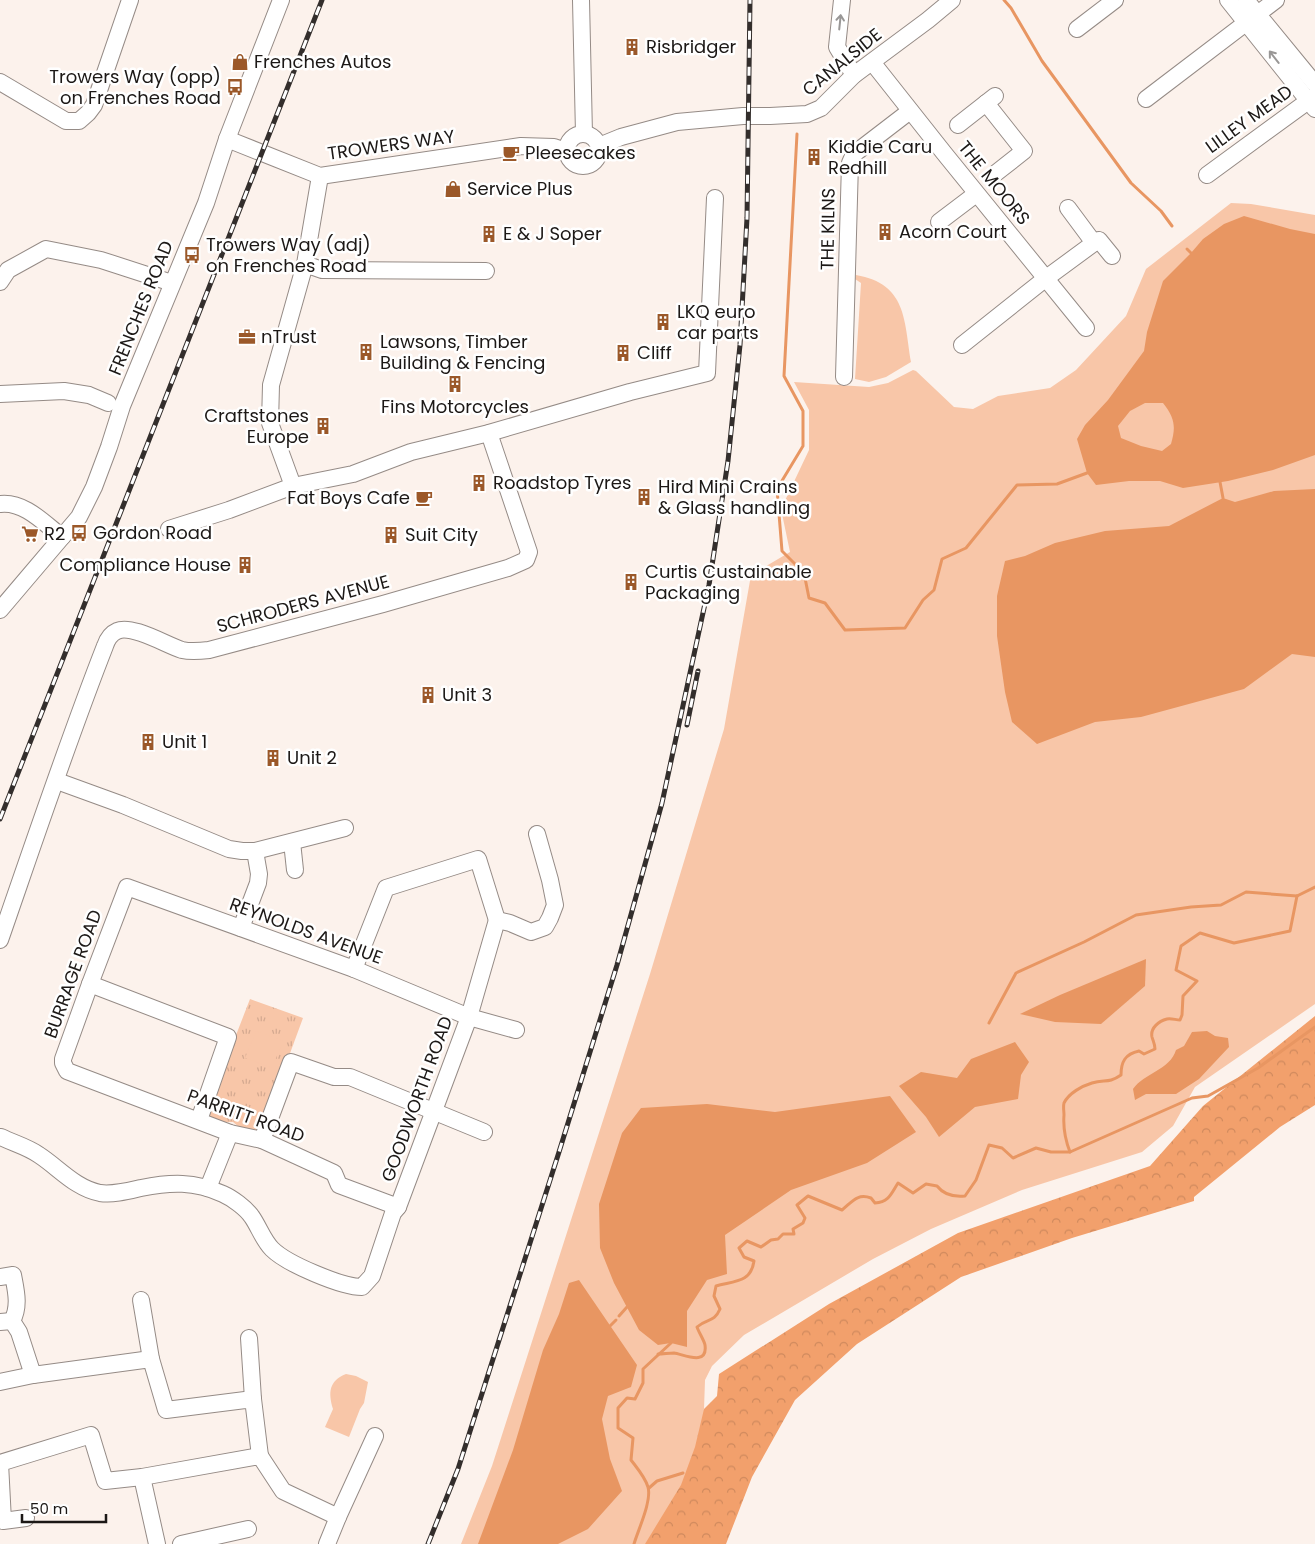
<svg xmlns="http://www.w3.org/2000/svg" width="1315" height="1544" font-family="Poppins,sans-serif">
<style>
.grass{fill:url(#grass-tufts)}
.forest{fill:url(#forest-crowns)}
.park{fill:#f8c6a8}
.water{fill:#e89662;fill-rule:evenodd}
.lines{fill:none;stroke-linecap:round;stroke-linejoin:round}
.stream{stroke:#e89662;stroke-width:3}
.minor-casing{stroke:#958b86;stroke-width:18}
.minor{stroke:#fff;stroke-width:16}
.rail-casing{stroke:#332e2c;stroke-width:5}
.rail{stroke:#fff;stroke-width:3;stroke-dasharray:9;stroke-linecap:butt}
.oneway{stroke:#999796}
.labels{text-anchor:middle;stroke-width:5;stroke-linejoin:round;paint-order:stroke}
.poi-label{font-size:18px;fill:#1c1816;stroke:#fff;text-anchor:start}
.street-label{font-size:18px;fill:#1c1816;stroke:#fff}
</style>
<defs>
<pattern id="grass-tufts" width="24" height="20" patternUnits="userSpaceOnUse" patternTransform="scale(1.25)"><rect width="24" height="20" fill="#f8c6a8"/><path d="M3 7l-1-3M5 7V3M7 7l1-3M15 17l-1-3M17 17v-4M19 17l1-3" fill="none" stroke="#d4a990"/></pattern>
<pattern id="forest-crowns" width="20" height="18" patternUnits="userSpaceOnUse" patternTransform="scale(1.25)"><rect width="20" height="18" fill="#f2a06c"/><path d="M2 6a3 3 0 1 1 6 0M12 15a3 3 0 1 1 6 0" fill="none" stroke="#cf895d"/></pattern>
</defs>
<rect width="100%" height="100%" fill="#fcf2ec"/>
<!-- grass -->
<path class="grass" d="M 250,999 L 303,1018 L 261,1132 L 239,1127 L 233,1122 C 220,1122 211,1126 207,1110 Z"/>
<!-- forest -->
<path class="forest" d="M 1315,1016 L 1315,1105 L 1280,1127 L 1194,1197 L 1194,1201 L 1072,1238 L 961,1277 L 857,1344 L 795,1400 L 752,1477 L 726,1544 L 562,1544 L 673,1440 L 717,1396 L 719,1374 L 829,1304 L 958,1233 L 1150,1166 L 1203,1106 Z"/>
<!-- park -->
<g class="park">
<path d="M 1231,203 L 1251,204 L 1315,215 L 1315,1004 L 1195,1087 L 1173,1126 L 1142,1152 L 1022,1190 L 931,1229 L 873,1259 L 744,1335 L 712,1366 L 705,1380 L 704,1409 L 695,1447 L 681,1485 L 645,1544 L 461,1544 L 492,1466 L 650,974 L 724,729 L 751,575 L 790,552 L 781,509 L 809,450 L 809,410 L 794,382 L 869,387 L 888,383 L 913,370 L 916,371 L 954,407 L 973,409 L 998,396 L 1050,388 L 1076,370 L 1126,316 L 1146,269 Z"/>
<path d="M 856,275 C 907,284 904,320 911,362 L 886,377 L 869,382 L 855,379 L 861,283 L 855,279 Z"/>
<path d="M 256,1031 L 283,1041 L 272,1068 L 245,1058 Z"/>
<path d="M 346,1374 L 356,1376 L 368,1382 L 364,1403 L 360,1409 L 349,1437 L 325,1427 L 333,1409 C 328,1392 329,1381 346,1374 Z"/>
</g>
<!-- water -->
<g class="water">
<path d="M 1244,216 L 1290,229 L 1315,234 L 1315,455 L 1273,470 L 1228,481 L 1183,488 L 1160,481 L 1129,481 L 1096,485 L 1087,473 L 1077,439 L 1085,425 L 1108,400 L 1144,351 L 1147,332 L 1163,281 L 1191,253 L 1203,239 L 1224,224 ZM 1145,403 L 1163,403 C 1175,418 1176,427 1171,444 L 1162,451 L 1141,446 L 1121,438 L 1118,426 L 1130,411 Z"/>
<path d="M 1315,489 L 1315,657 L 1292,654 L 1244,689 L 1141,717 L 1095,722 L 1037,744 L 1012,722 L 1005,692 L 997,636 L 997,596 L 1005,561 L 1025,556 L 1055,543 L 1105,531 L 1169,526 L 1223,498 L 1235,502 L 1274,491 Z"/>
<path d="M 1146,959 L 1145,986 L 1101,1024 L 1055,1022 L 1020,1014 L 1060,995 Z"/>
<path d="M 1207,1031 L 1215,1036 L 1228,1038 L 1229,1047 L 1199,1079 L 1176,1094 L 1146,1094 L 1135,1100 L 1133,1089 C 1144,1073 1170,1070 1176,1050 L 1184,1046 L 1192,1032 Z"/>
<path d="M 1015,1042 L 1029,1062 L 1021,1075 L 1018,1099 L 975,1107 L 939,1137 L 926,1117 L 899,1086 L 921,1072 L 957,1078 L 971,1059 Z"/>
<path d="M 890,1096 L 916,1132 L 867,1163 L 791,1190 L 725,1235 L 727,1274 L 707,1280 L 687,1311 L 687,1347 L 671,1343 L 658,1345 L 639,1330 L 614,1283 L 600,1248 L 599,1204 L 622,1133 L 641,1108 L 707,1104 L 775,1112 Z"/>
<path d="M 579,1280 L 637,1365 L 631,1387 L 608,1396 L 602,1419 L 610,1459 L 622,1491 L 588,1529 L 558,1544 L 478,1544 L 513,1450 L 543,1350 L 559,1314 L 569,1283 Z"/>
</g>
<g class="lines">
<!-- stream -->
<g class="stream">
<path d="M 1004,0 L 1011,8 L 1042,61 L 1131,183 L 1161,211 L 1172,226"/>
<path d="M 797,134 L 784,376 L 803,411 L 803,446 L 777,489 L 782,551 L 804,573 L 809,598 L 825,603 L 845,630 L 905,628 L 923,600 L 934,590 L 942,559 L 966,548 L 1017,485 L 1057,484 L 1087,473"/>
<path d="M 1187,249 L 1191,253"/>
<path d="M 1220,482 L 1223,498"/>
<path d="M 1297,896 L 1315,887"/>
<path d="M 989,1023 L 1016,973 L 1084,942 L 1136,915 L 1191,907 L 1221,905 L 1246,892 L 1297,896"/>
<path d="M 1070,1152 C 1065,1139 1063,1128 1064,1115 C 1064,1111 1063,1107 1064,1103 C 1069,1093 1082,1086 1092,1083 C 1105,1079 1108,1084 1121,1075 C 1121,1062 1125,1054 1139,1051 L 1144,1054 L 1155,1049 C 1155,1044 1153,1041 1152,1037 C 1150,1028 1159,1021 1167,1019 C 1171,1018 1176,1020 1180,1020 L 1182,1015 L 1183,996 L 1197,981 L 1176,970 L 1181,946 L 1200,933 L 1234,943 L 1290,931 L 1297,896"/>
<path d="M 619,1316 L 627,1307"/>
<path d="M 610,1326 L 616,1320"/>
<path d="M 658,1354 C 663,1354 669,1353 674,1353 C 683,1354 708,1367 705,1345 C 704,1340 699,1333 697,1327 C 707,1318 714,1323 720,1309 L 714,1296 L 716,1286 C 734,1281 751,1283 754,1261 L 744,1257 L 739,1248 L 747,1241 L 761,1247 L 771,1240 L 778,1239 L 783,1234 L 794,1234 L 793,1229 L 803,1223 L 805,1218 L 797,1205 L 808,1196 L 842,1210 C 852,1202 857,1193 871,1198 L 875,1203 C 889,1202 891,1194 898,1183 L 913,1193 L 926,1184 L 937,1186 C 944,1195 955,1197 965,1196 L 976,1180 L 989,1145 L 1002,1148 L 1013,1158 L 1036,1148 L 1051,1152 L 1070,1152 L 1192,1098 L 1208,1096 L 1258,1068 L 1315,1027"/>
<path d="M 649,1488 L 657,1481 L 683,1473"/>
<path d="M 634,1544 C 638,1530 652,1501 648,1487 C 645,1477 637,1468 631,1460 L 633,1438 L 618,1428 L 618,1408 L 627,1398 L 635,1399 L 643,1383 L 643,1369 L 671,1343"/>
</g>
<!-- minor casing -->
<g class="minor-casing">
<g id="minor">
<path d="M 581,0 L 584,134"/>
<path d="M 842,0 L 837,47 L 854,75"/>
<path d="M 1228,0 L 1315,109"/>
<path d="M 1246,0 L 1315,84"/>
<path d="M 1077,29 L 1115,0"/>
<path d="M 872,62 L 944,153 L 1086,328"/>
<path d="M 0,82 L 66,121 L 79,121 L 88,113 L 94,105 L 130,0"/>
<path d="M 1146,99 L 1276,0"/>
<path d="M 986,103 L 1024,151 L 996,173"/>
<path d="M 958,125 L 995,96"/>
<circle cx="583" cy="150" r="16"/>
<path d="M 227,139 L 320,176 L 521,146 L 554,147 L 566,151"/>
<path d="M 599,146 L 621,137 L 677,122 L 743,116 L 770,116 L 807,114 L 821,108 L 854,75 L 928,20 L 952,0"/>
<path d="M 1207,175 L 1315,96"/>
<path d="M 939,222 L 976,194"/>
<path d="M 1094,243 L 1099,240 L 1112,256"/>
<path d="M 305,264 L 322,270 L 486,271"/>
<path d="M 0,282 L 8,270 L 46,249 L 101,260 L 172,283"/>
<path d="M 962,345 L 1045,279 L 1094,243 L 1068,208"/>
<path d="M 844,377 L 850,163 L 854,154 L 910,111"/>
<path d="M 0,394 L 64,391 L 89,395 L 108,403"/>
<path d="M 293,486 L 270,423 L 271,385 L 305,264 L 320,176"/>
<path d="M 0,504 C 24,501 44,523 62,537"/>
<path d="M 169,529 L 229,510 L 293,486 L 353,474 L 411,452 L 489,433 L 630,392 L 707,373 L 715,198"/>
<path d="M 0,610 L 79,517 L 94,487 L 109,447 L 122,406 L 206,203 L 227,139 L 281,0"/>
<path d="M 57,781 L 123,805 L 229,849 L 242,851 L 255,851 L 345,828"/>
<path d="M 292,842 L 295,870"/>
<path d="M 241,928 L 258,883 L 259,874 L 255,851"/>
<path d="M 0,940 C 34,842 67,743 105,646 C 107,640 110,634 117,631 C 132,624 166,645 182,650 C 191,652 201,651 209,650 L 383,604 L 508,568 L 526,560 L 529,552 L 489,433"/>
<path d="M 354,969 L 386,888 L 478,859 L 497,920"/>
<path d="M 90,984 L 228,1037 L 199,1120"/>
<path d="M 1,1137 C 13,1143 28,1147 39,1155 C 59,1168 75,1188 100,1193 C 113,1195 128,1191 141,1188 C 171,1182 194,1181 223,1194 C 232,1198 246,1208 252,1217 C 259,1227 263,1240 272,1249 C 287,1264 342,1287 362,1287 L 372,1276 L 393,1213 L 398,1207 L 469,1017 L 497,920 L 510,923 L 531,932 L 545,927 L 550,918 L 555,905 L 550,880 L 537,834"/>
<path d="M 262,1140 L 291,1062 L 334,1077 L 350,1077 L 484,1132"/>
<path d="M 208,1188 L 230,1133"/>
<path d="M 398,1207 L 339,1185 L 334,1173 L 262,1140 L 230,1133 L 67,1071 L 63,1063 L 63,1059 L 90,984 L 127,887 L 354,969 L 469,1017 L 516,1030"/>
<path d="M 0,1277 L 13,1275 C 16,1291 20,1306 12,1321"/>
<path d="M 141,1300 L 151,1359"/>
<path d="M 0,1322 L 12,1321 L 19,1332 L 33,1375 L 151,1359 L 166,1410 L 253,1399 L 260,1456"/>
<path d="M 249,1338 L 253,1399"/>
<path d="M 0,1382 L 33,1375"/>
<path d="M 142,1477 L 157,1544"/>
<path d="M 26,1518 L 3,1521 L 0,1463 L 91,1435 L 105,1481 L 142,1477 L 260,1456 L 283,1491 L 338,1517"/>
<path d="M 181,1544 L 248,1529"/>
<path d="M 327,1544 L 338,1517 L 375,1436"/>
</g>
</g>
<!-- minor -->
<use href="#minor" class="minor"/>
<!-- rail casing -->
<g class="rail-casing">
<g id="rail">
<path d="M 687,725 L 698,671"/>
<path d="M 0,819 L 322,0"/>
<path d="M 428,1544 L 458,1469 L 559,1152 L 617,965 L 662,803 L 709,585 L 728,461 L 740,345 L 747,218 L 750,0"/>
</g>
</g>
<!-- rail -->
<use href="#rail" class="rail"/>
</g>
<!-- one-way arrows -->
<defs><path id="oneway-shaft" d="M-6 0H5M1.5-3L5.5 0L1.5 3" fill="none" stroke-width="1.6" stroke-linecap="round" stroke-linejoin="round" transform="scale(1.25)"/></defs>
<g class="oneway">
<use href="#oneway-shaft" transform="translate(840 22) rotate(-84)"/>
<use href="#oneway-shaft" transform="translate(1274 57) rotate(-128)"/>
</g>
<!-- icons -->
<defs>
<g id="building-bare" transform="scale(1.35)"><path d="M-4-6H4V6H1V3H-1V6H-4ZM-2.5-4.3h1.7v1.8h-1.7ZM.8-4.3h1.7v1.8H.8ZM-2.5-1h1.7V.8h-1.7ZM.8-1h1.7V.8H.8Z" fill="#9b5829" stroke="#fff" stroke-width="2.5" paint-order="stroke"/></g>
<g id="shop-bare" transform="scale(1.35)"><path d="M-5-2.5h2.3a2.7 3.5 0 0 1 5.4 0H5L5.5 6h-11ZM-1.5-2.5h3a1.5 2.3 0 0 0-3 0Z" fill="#9b5829" stroke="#fff" stroke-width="2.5" paint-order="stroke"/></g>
<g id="bus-bare" transform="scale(1.35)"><path d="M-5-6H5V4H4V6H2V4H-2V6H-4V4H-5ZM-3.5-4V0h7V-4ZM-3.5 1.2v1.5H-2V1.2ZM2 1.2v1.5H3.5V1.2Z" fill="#9b5829" stroke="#fff" stroke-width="2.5" paint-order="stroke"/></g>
<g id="cafe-bare" transform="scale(1.35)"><path d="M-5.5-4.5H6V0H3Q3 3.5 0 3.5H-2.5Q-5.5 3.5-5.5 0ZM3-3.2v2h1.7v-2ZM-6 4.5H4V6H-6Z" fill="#9b5829" stroke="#fff" stroke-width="2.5" paint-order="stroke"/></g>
<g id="office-bare" transform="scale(1.35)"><path d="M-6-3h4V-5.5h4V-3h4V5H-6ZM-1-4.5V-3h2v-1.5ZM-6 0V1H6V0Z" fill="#9b5829" stroke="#fff" stroke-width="2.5" paint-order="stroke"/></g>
<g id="supermarket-bare" transform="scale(1.35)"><path d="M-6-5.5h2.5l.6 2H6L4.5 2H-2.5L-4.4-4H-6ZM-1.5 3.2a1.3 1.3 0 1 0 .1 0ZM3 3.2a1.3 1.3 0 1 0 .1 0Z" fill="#9b5829" stroke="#fff" stroke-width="2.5" paint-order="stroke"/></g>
</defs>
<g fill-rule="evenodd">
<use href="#building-bare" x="632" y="47"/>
<use href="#shop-bare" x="240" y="62"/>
<use href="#bus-bare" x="235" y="87"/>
<use href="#cafe-bare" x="511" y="153"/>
<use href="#building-bare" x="814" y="157"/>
<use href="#shop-bare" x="453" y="189"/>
<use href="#building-bare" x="885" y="232"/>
<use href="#building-bare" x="489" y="234"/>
<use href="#bus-bare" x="192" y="255"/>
<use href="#building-bare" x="663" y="322"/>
<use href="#office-bare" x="247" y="337"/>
<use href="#building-bare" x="366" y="352"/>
<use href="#building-bare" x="623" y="353"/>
<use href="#building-bare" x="455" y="384"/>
<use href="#building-bare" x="323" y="426"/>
<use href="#building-bare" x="479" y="483"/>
<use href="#building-bare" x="644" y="497"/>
<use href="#cafe-bare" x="424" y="498"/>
<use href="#bus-bare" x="79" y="533"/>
<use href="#supermarket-bare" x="30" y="534"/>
<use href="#building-bare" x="391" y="535"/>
<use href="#building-bare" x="245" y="565"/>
<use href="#building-bare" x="631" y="582"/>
<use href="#building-bare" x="428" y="695"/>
<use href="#building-bare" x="148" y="742"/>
<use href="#building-bare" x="273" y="758"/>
</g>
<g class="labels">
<!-- poi labels -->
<g class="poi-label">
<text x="646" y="53">Risbridger</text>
<text x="254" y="68">Frenches Autos</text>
<text x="221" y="83" text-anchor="end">Trowers Way (opp)<tspan x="221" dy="21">on Frenches Road</tspan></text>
<text x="828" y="153">Kiddie Caru<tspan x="828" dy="21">Redhill</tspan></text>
<text x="525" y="159">Pleesecakes</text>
<text x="467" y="195">Service Plus</text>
<text x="899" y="238">Acorn Court</text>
<text x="503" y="240">E &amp; J Soper</text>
<text x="206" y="251">Trowers Way (adj)<tspan x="206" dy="21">on Frenches Road</tspan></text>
<text x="677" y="318">LKQ euro<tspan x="677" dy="21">car parts</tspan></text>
<text x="261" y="343">nTrust</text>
<text x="380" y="348">Lawsons, Timber<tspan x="380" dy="21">Building &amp; Fencing</tspan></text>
<text x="637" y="359">Cliff</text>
<text x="455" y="413" text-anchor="middle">Fins Motorcycles</text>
<text x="309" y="422" text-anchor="end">Craftstones<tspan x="309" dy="21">Europe</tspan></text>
<text x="493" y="489">Roadstop Tyres</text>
<text x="658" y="493">Hird Mini Crains<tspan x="658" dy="21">&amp; Glass handling</tspan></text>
<text x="410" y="504" text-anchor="end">Fat Boys Cafe</text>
<text x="93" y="539">Gordon Road</text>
<text x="44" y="540">R2</text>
<text x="405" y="541">Suit City</text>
<text x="231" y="571" text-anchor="end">Compliance House</text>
<text x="645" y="578">Curtis Custainable<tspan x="645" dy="21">Packaging</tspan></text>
<text x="442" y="701">Unit 3</text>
<text x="162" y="748">Unit 1</text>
<text x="287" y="764">Unit 2</text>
</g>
<!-- street labels -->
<g class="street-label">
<text transform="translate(842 62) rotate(-39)" y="6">CANALSIDE</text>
<text transform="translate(1249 119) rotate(-36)" y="6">LILLEY MEAD</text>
<text transform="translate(391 145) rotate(-8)" y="6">TROWERS WAY</text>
<text transform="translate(994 183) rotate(51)" y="6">THE MOORS</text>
<text transform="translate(828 229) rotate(-89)" y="6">THE KILNS</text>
<text transform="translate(141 308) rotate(-68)" y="6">FRENCHES ROAD</text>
<text transform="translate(303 604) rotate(-15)" y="6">SCHRODERS AVENUE</text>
<text transform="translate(306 931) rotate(20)" y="6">REYNOLDS AVENUE</text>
<text transform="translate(73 974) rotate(-70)" y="6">BURRAGE ROAD</text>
<text transform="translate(417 1099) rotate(-70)" y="6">GOODWORTH ROAD</text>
<text transform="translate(246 1116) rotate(20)" y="6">PARRITT ROAD</text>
</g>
</g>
<!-- scale -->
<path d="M22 1514v8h84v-8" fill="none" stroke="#1c1816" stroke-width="2.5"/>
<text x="30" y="1514" font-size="15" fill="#1c1816" stroke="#ffffff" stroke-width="4" paint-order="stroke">50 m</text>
</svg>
